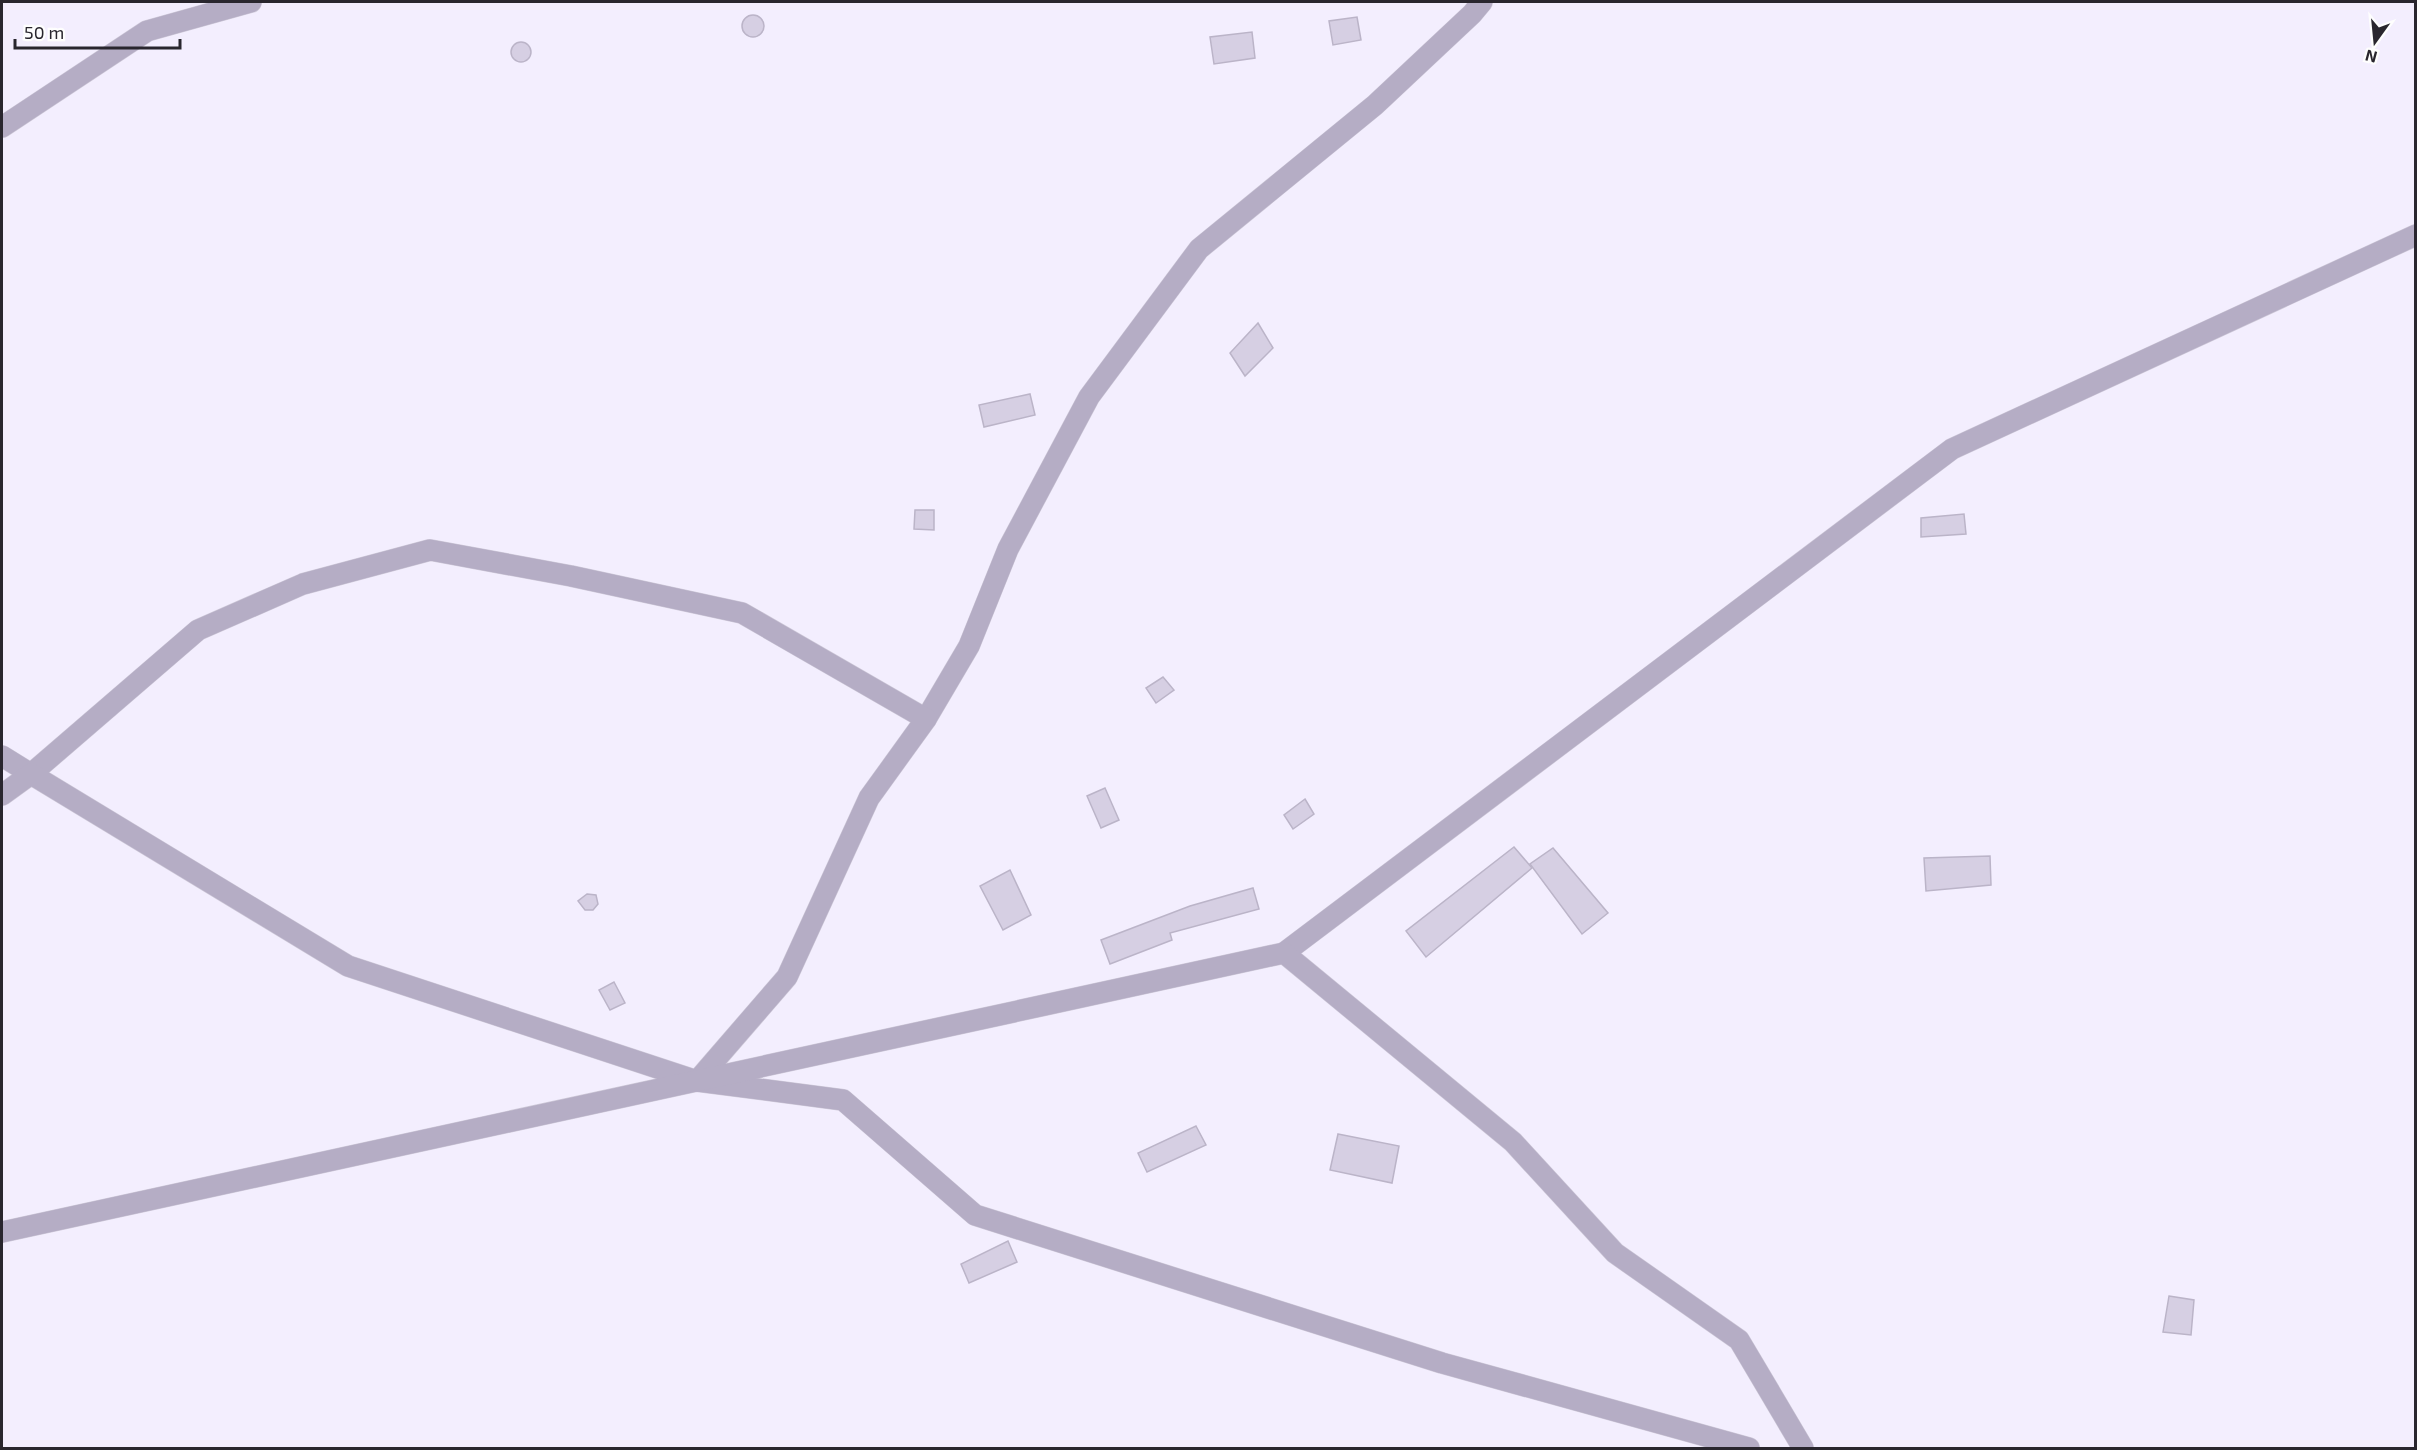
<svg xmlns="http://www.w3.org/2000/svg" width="2417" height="1450" font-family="'Exo 2',sans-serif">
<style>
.building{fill:#d6cfe3;stroke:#bbb4c8;stroke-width:1.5}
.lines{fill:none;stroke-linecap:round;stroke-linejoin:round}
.street-casing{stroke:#cfcad9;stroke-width:22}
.street{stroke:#b5adc5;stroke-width:21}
</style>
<rect width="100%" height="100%" fill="#f3eefe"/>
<!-- building -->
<g class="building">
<circle cx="753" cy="26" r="11"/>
<path d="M 1357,17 L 1361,40 L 1333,45 L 1329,21 Z"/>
<path d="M 1252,32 L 1255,58 L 1214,64 L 1210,37 Z"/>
<circle cx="521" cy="52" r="10"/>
<path d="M 1258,323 L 1273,348 L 1245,376 L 1230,353 Z"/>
<path d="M 1030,394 L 1035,415 L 984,427 L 979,405 Z"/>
<path d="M 915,510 L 934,510 L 934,530 L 914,529 Z"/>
<path d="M 1964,514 L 1966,534 L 1921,537 L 1921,518 Z"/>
<path d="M 1163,677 L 1174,690 L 1156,703 L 1146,688 Z"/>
<path d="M 1105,788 L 1119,820 L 1101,828 L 1087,796 Z"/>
<path d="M 1305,799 L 1314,814 L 1293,829 L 1284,815 Z"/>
<path d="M 1514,847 L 1532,868 L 1426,957 L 1406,931 Z"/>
<path d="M 1553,848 L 1608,913 L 1582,934 L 1530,864 Z"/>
<path d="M 1990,856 L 1991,885 L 1926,891 L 1924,858 Z"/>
<path d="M 1010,870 L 1031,915 L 1003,930 L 980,886 Z"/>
<path d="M 1253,888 L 1259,909 L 1170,933 L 1172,940 L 1110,964 L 1101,940 L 1190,906 Z"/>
<path d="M 587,894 L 596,895 L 598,904 L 593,910 L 585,910 L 578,901 Z"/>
<path d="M 614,982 L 625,1003 L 610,1010 L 599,990 Z"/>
<path d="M 1196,1126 L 1206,1145 L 1147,1172 L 1138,1153 Z"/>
<path d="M 1338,1134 L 1399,1146 L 1392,1183 L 1330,1170 Z"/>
<path d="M 1008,1241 L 1017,1262 L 969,1283 L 961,1264 Z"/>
<path d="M 2169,1296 L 2194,1300 L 2191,1335 L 2163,1332 Z"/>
</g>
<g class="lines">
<!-- street casing -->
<g class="street-casing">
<g id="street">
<path d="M 2,127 L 147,31 L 251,2"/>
<path d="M 926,719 L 969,646 L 1008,549 L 1089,397 L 1199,249 L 1375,105 L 1472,14 L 1482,2"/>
<path d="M 2,756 L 31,774 L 198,630 L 303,584 L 430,550 L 571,576 L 742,613 L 926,719 L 869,798 L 787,977 L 697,1081"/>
<path d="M 2,795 L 31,774 L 348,966 L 697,1081 L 843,1100 L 975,1215 L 1442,1363 L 1749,1448"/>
<path d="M 1284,953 L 1952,449 L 2416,235"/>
<path d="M 2,1232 L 1284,953 L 1513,1142 L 1615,1253 L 1739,1340 L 1803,1448"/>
</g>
</g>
<!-- street -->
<use href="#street" class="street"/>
</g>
<!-- border -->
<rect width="2417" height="1450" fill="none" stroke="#29262e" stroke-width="6"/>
<!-- north arrow -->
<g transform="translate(2375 42) rotate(195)" stroke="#fefefe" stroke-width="4.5" paint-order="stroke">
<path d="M0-4.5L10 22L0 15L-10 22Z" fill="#29262e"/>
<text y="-9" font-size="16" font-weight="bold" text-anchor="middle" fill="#29262e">N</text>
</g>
<!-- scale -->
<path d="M15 39v9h165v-9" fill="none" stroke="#29262e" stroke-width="3"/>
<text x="24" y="39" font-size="18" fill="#29262e" stroke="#fefefe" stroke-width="4.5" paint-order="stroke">50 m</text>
</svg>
